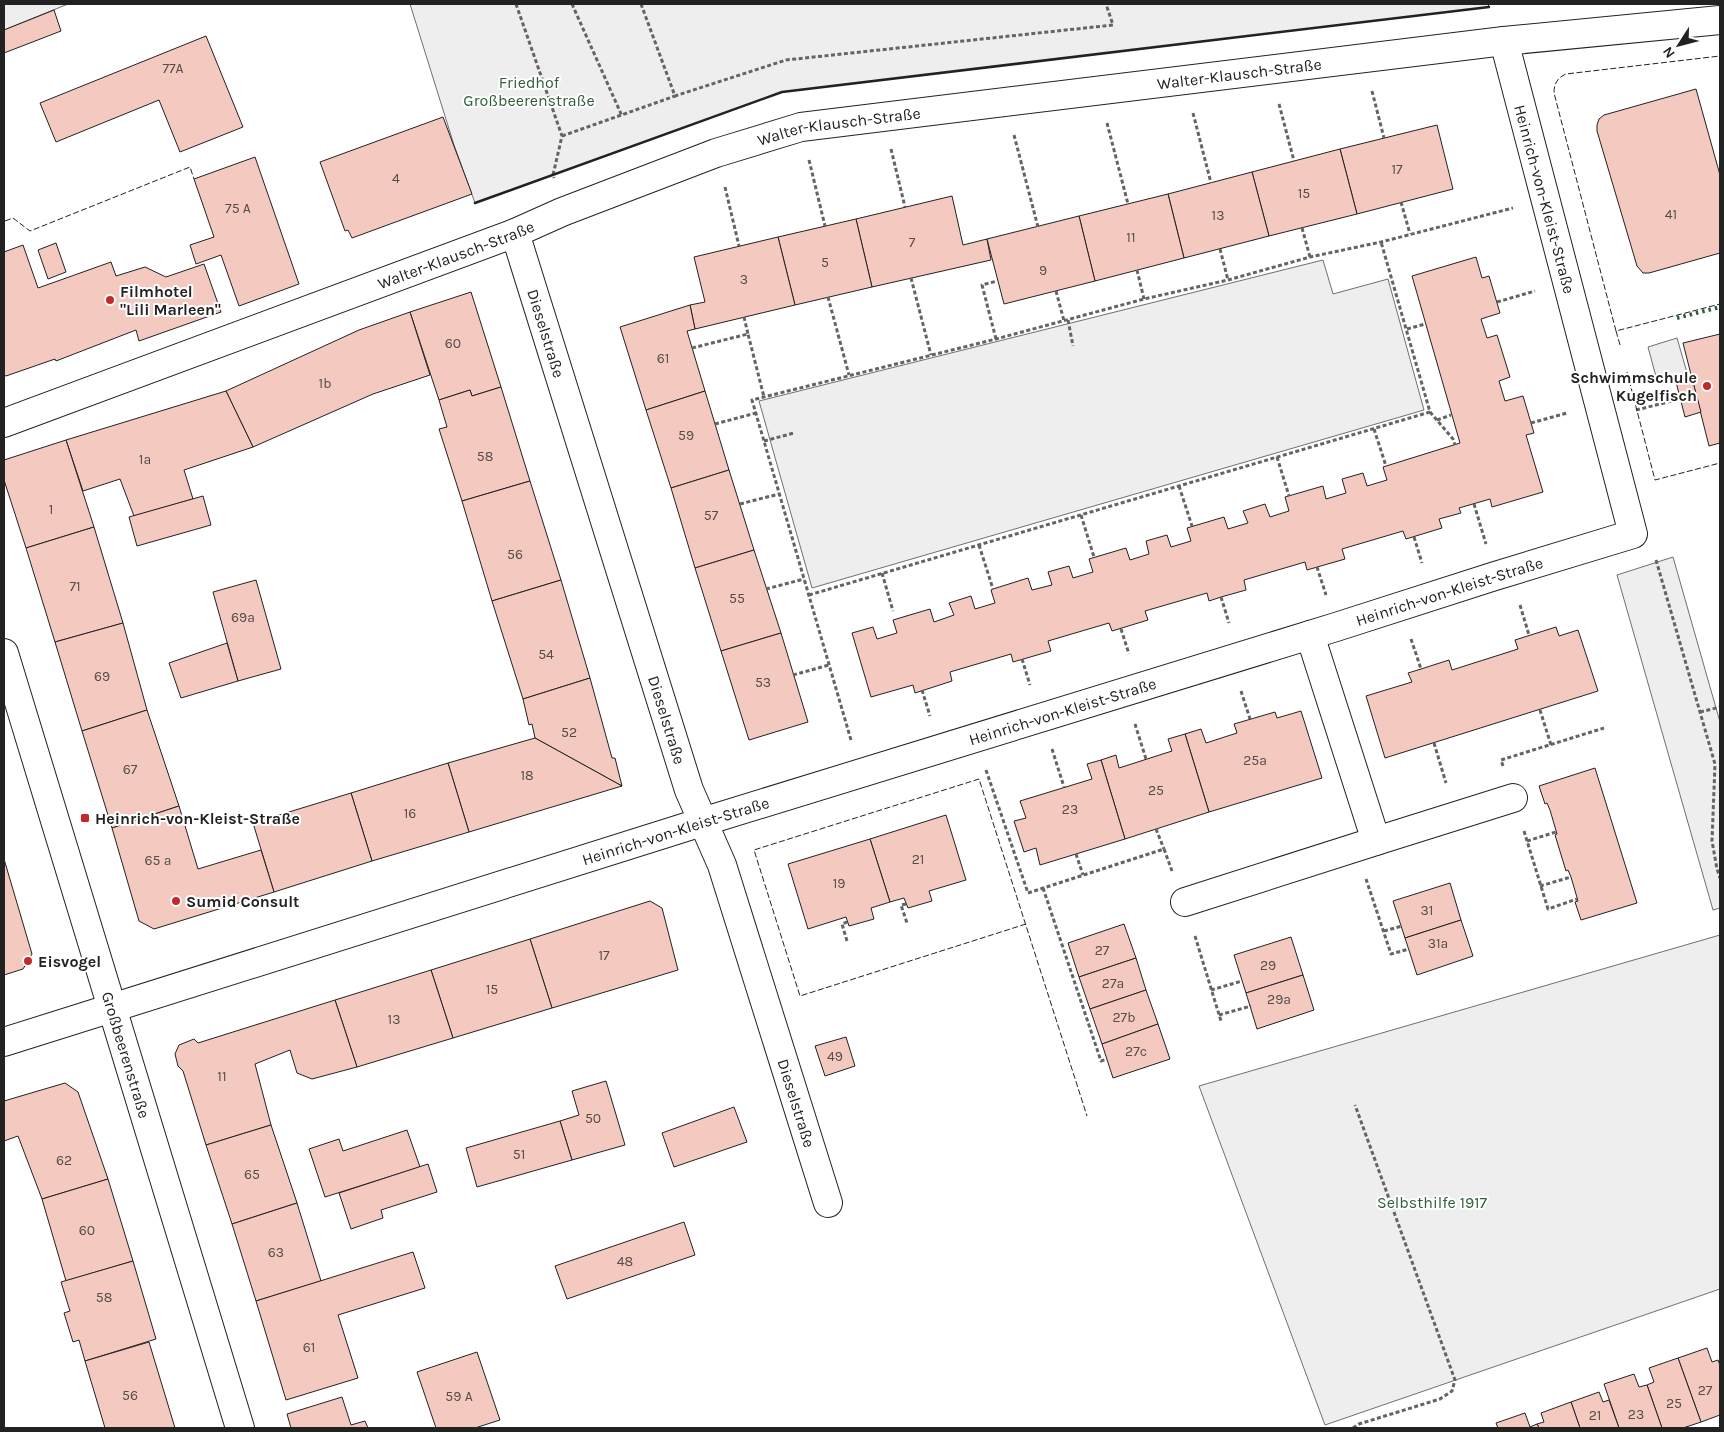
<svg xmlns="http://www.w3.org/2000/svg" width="1724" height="1432" font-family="Karla,sans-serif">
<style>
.green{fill:#eee;stroke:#6f6f6f}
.parking{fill:#ededed;stroke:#6f6f6f}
.building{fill:#f3c9c0;stroke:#222}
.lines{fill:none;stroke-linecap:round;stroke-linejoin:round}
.minor-casing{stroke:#222;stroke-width:30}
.path{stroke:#646464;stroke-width:3;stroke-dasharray:4 2.5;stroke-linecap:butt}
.minor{stroke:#fff;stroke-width:28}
.hedge{stroke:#2f5e38;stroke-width:4;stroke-dasharray:2.5 4;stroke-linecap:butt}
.fence{stroke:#222;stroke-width:1;stroke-dasharray:6 2.5;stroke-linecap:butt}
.wall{stroke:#222;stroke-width:2.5}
.poi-dot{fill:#c62828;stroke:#fff;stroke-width:2}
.labels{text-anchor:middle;stroke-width:4;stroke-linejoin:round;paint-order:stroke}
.number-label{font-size:14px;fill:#564c4a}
.street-label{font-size:16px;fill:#222;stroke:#fff}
.park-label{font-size:16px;fill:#2f5e38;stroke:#fff}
.poi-label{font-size:16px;font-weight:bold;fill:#222;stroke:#fff;text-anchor:start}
</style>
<rect width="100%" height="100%" fill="#fff"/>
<!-- green -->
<g class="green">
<path d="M 4,4 L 68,4 L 4,30 Z"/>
<path d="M 410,4 L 1488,4 L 1489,7 L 782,92 L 475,203 L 454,145 Z"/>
<path d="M 1323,260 L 1333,294 L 1388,279 L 1424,410 L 812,588 L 759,401 Z"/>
<path d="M 1673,557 L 1720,722 L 1720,908 L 1713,910 L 1617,575 Z"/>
<path d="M 1720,935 L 1720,1289 L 1325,1425 L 1199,1086 Z"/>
</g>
<!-- parking -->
<path class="parking" d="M 1677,338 L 1688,376 L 1658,384 L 1648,347 Z"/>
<!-- building -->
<g class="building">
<path d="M 54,10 L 61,31 L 4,53 L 4,30 Z"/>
<path d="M 206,36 L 243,127 L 180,152 L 159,100 L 56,142 L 40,103 Z"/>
<path d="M 1696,89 L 1720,175 L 1720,253 L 1649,273 L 1643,273 L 1637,266 L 1597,131 L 1597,125 L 1599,119 L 1604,115 Z"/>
<path d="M 443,117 L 472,194 L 352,238 L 348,230 L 345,231 L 320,162 Z"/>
<path d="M 1437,125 L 1453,189 L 1357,214 L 1340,149 Z"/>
<path d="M 1340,149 L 1357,214 L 1269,236 L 1252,172 Z"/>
<path d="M 255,157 L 299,284 L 239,306 L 221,255 L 196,264 L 190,245 L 214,237 L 194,179 Z"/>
<path d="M 1252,172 L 1269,236 L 1184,258 L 1168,194 Z"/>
<path d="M 1168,194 L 1184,258 L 1095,281 L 1079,216 Z"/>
<path d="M 952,196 L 963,245 L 987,239 L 991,260 L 872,287 L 856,219 Z"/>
<path d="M 1079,216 L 1095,281 L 1004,304 L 987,239 Z"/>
<path d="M 856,219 L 872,287 L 795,305 L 778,237 Z"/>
<path d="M 778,237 L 795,305 L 695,329 L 690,305 L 705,302 L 694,257 Z"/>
<path d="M 56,243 L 66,272 L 48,279 L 38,250 Z"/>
<path d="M 23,245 L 38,288 L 111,262 L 116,276 L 145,267 L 166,277 L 204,264 L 221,312 L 139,341 L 136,330 L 56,361 L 55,359 L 6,376 L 4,375 L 4,252 Z"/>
<path d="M 1476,257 L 1482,278 L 1489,276 L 1500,313 L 1481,319 L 1487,338 L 1497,335 L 1510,377 L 1499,381 L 1505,401 L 1523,396 L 1534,433 L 1526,435 L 1543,492 L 1492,507 L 1490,499 L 1459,508 L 1461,513 L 1439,519 L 1442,528 L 1406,539 L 1403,531 L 1342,549 L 1345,559 L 1307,570 L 1305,562 L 1244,580 L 1246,590 L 1221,597 L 1209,601 L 1207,593 L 1145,611 L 1148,620 L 1112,631 L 1109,623 L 1048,641 L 1051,651 L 1013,662 L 1011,654 L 950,672 L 952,681 L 915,693 L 913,685 L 871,697 L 852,633 L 873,627 L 877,639 L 897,633 L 893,620 L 930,609 L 934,622 L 954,615 L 949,603 L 971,596 L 975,609 L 995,603 L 991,590 L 993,589 L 1028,578 L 1032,590 L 1052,585 L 1048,572 L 1069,566 L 1073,578 L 1093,572 L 1089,559 L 1126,548 L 1130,560 L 1149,554 L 1146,541 L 1167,535 L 1171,547 L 1191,541 L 1187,528 L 1224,517 L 1228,529 L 1248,523 L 1243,511 L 1265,504 L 1270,517 L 1289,511 L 1285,497 L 1323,486 L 1326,499 L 1346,493 L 1342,479 L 1363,473 L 1367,486 L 1387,480 L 1383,467 L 1460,443 L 1412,276 Z"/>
<path d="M 471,292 L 501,387 L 472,396 L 470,390 L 439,400 L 410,312 Z"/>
<path d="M 690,305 L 695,329 L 687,331 L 705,391 L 646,410 L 620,327 Z"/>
<path d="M 410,312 L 430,375 L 373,394 L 253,447 L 226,391 L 359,330 Z"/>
<path d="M 1720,334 L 1720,443 L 1709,446 L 1683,343 Z"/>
<path d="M 1692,378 L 1701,412 L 1685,417 L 1676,382 Z"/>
<path d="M 501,387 L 530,481 L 462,501 L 439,429 L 447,427 L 439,400 L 470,390 L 472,396 Z"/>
<path d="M 226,391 L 253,447 L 184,470 L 193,499 L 134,516 L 120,479 L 83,491 L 66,440 Z"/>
<path d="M 705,391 L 729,470 L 671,488 L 646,410 Z"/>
<path d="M 66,440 L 94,527 L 26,548 L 4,480 L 4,460 Z"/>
<path d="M 729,470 L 754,550 L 695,568 L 671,488 Z"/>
<path d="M 530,481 L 561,580 L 492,601 L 462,501 Z"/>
<path d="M 203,496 L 211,525 L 137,546 L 129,517 Z"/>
<path d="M 94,527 L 123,623 L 55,642 L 26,548 Z"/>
<path d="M 754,550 L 781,633 L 721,651 L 695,568 Z"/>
<path d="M 256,580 L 281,669 L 238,681 L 213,592 Z"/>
<path d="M 561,580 L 590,678 L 523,699 L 492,601 Z"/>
<path d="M 123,623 L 147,710 L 82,731 L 55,642 Z"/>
<path d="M 1556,627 L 1559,636 L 1578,630 L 1598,691 L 1385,758 L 1366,696 L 1412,682 L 1408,673 L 1421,669 L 1449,660 L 1452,670 L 1518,649 L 1515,640 Z"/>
<path d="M 781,633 L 808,722 L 749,740 L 721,651 Z"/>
<path d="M 227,643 L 238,681 L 181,698 L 169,663 Z"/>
<path d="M 590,678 L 612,758 L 615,758 L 622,786 L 535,738 L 532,724 L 529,725 L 523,699 Z"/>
<path d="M 147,710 L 179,806 L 112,828 L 82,731 Z"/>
<path d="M 1301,711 L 1322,778 L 1209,812 L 1185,734 L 1201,729 L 1206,743 L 1237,733 L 1234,724 L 1275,712 L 1277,718 Z"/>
<path d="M 1185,734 L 1209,812 L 1125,839 L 1101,760 L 1116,755 L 1119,768 L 1172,751 L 1168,739 Z"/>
<path d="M 535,738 L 622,786 L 469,832 L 448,763 Z"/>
<path d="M 1101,760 L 1125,839 L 1040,865 L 1036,848 L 1024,852 L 1014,821 L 1026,818 L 1020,801 L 1092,779 L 1087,764 Z"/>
<path d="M 448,763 L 469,832 L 372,861 L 351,793 Z"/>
<path d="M 1595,768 L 1637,903 L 1581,920 L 1575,902 L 1578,901 L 1571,877 L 1568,870 L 1566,871 L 1555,835 L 1557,834 L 1550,810 L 1547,803 L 1545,804 L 1539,786 Z"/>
<path d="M 351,793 L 372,861 L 274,892 L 253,823 Z"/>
<path d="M 179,806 L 198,869 L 261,850 L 274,892 L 154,929 L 139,921 L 112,828 Z"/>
<path d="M 946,815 L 966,880 L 929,891 L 932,901 L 908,908 L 904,898 L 890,902 L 870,839 Z"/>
<path d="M 870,839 L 890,902 L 871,908 L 874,919 L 849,926 L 846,917 L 808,929 L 788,864 Z"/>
<path d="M 4,859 L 32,954 L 23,969 L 4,975 Z"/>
<path d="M 1450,883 L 1461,920 L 1405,938 L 1393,901 Z"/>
<path d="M 650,901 L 662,908 L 678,970 L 552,1008 L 530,939 Z"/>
<path d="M 1461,920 L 1473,956 L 1417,975 L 1405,938 Z"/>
<path d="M 1124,924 L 1136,958 L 1079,977 L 1068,943 Z"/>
<path d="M 1291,937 L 1303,975 L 1246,993 L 1234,955 Z"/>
<path d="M 530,939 L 552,1008 L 453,1038 L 431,970 Z"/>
<path d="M 1136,958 L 1146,990 L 1090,1009 L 1079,977 Z"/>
<path d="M 431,970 L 453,1038 L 357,1067 L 335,1000 Z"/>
<path d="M 1303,975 L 1314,1010 L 1257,1029 L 1246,993 Z"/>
<path d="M 1146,990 L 1158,1024 L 1102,1044 L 1090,1009 Z"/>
<path d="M 335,1000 L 357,1067 L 312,1079 L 297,1073 L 290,1050 L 255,1064 L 271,1125 L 206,1145 L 183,1071 L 178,1066 L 175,1054 L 179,1045 L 194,1039 L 198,1043 Z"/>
<path d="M 1158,1024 L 1170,1059 L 1113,1078 L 1102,1044 Z"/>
<path d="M 846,1037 L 855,1066 L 825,1076 L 815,1046 Z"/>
<path d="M 606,1081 L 625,1145 L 572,1160 L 560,1121 L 579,1115 L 572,1091 Z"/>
<path d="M 65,1083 L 78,1092 L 108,1179 L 42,1199 L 18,1136 L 4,1141 L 4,1101 Z"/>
<path d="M 734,1107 L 747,1142 L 674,1167 L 662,1133 Z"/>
<path d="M 560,1121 L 572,1160 L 477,1187 L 466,1148 Z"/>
<path d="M 271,1125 L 297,1203 L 232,1224 L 206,1145 Z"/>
<path d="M 407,1130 L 420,1167 L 325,1197 L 309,1149 L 339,1139 L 343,1151 Z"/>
<path d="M 428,1164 L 437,1192 L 381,1210 L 383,1218 L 351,1229 L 339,1193 Z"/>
<path d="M 108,1179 L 133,1261 L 66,1281 L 42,1199 Z"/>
<path d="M 297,1203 L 321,1281 L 256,1301 L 232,1224 Z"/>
<path d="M 684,1222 L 695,1255 L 567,1299 L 555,1266 Z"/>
<path d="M 413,1252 L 425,1288 L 338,1315 L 358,1378 L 286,1400 L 256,1301 Z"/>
<path d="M 133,1261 L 156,1339 L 85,1361 L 79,1340 L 73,1342 L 64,1313 L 70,1311 L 61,1282 Z"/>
<path d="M 149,1342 L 175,1428 L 105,1428 L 85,1361 Z"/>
<path d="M 1707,1348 L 1712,1362 L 1718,1360 L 1720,1365 L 1720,1415 L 1701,1422 L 1678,1358 Z"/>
<path d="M 477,1352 L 500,1420 L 475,1428 L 436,1428 L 417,1372 Z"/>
<path d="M 1678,1358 L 1701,1422 L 1683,1428 L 1662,1428 L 1647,1385 L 1654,1382 L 1649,1368 Z"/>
<path d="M 1634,1374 L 1639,1387 L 1647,1385 L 1662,1428 L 1619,1428 L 1604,1384 Z"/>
<path d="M 1599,1392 L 1603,1402 L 1609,1400 L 1619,1428 L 1580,1428 L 1571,1402 Z"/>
<path d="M 342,1397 L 351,1425 L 365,1421 L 368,1428 L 291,1428 L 287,1414 Z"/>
<path d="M 1571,1402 L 1580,1428 L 1539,1428 L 1537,1424 L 1544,1422 L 1541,1413 Z"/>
<path d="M 1525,1413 L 1530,1427 L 1537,1424 L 1539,1428 L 1498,1428 L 1496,1423 Z"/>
</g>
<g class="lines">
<!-- minor casing -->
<g class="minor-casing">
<g id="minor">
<path id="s1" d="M 515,233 L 689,790 L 722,865 L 828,1203"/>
<path id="s2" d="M 4,423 L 515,233 L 562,212 L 716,153 L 801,127 L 1504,41 L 1720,20"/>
<path id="s3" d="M 4,653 L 240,1428"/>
<path d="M 1376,841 L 1513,798"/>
<path d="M 1185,902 L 1376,841 L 1310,635"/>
<path id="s4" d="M 4,1042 L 702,822 L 1336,627 L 1495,576 L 1633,534 L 1504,41"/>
</g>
</g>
<!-- path -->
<g class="path">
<path d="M 516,4 L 562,136 L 553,175 L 554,178"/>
<path d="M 572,4 L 622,116"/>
<path d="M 641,4 L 675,96 L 786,60 L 1113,25 L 1106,4"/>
<path d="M 1372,91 L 1384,138"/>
<path d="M 1279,104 L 1294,161"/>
<path d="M 1193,113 L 1211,183"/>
<path d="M 1107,123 L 1128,204"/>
<path d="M 1014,135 L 1038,227"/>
<path d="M 562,136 L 675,96"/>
<path d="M 891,149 L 905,207"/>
<path d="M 809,160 L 825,226"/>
<path d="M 725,187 L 739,246"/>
<path d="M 1401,202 L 1410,234"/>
<path d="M 1302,228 L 1310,257"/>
<path d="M 1220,249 L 1228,280"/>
<path d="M 1137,270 L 1144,299"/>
<path d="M 911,278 L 931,355"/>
<path d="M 1056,291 L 1064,321"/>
<path d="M 828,297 L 849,375"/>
<path d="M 1497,302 L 1535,291"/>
<path d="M 744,317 L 748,334"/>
<path d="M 1068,320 L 1073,346"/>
<path d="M 1407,329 L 1425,324"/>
<path d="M 996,339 L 982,285 L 997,281"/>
<path d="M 692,348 L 748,334 L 764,397"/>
<path d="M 1636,410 L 1696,395"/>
<path d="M 1430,412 L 1453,439 L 1455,445"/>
<path d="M 1437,420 L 1451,415"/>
<path d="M 1531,423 L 1567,413"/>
<path d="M 715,424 L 756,413"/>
<path d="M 1374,429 L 1386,466"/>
<path d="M 764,441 L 794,433"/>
<path d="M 1277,457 L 1289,496"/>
<path d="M 1179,486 L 1192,526"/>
<path d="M 740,504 L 779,494"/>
<path d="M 1474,504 L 1486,544"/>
<path d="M 1081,515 L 1094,557"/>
<path d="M 1414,537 L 1422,563"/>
<path d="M 979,545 L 993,589"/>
<path d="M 1656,560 L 1715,764 L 1712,841 L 1717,869 L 1720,878"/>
<path d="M 1317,567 L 1326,595"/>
<path d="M 882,573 L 893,611"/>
<path d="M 766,589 L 804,579"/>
<path d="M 809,595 L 1430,412 L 1381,242"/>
<path d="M 1221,597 L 1229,623"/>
<path d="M 1520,605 L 1529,635"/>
<path d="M 1121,629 L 1129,654"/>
<path d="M 1411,639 L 1421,669"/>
<path d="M 1022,659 L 1030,685"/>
<path d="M 793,675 L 829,665"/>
<path d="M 922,690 L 930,716"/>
<path d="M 1241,691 L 1250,719"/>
<path d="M 1540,710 L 1551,745"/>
<path d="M 1700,712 L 1720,707"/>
<path d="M 1135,724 L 1146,759"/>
<path d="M 851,740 L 752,400 L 996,339 L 1144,299 L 1228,280 L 1310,257 L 1381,242 L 1513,208"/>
<path d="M 1434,743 L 1446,783"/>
<path d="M 1052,749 L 1064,787"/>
<path d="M 1503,766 L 1501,760 L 1604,728"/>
<path d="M 986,770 L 1028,893 L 1164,849 L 1172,871"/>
<path d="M 1156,829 L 1164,849"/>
<path d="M 1524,831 L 1548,909 L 1577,899"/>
<path d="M 1527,841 L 1556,832"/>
<path d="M 1076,854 L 1083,875"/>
<path d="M 1366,879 L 1391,954 L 1409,949"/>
<path d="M 1540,886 L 1571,877"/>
<path d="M 1043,888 L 1101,1061 L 1107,1059"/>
<path d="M 906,904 L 901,905 L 907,923"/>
<path d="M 1384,931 L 1402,926"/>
<path d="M 1195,936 L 1221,1021"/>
<path d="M 847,941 L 842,924 L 847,922"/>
<path d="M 1211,990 L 1242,981"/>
<path d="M 1219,1015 L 1251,1006"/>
<path d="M 1353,1428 L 1359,1424 L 1440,1399 L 1452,1391 L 1455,1380 L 1355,1105"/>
</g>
<!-- minor -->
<use href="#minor" class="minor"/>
<!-- hedge -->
<path class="hedge" d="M 1677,318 L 1720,307"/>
<!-- fence -->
<g class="fence">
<path d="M 1488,4 L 1489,7"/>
<path d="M 5,221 L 13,218 L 30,231 L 190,167 L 194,179"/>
<path d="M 1616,331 L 1554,93 C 1554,84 1557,78 1566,74 L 1720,56"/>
<path d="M 1620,345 L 1616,331 L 1720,304"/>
<path d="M 1627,372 L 1655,480 L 1720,463"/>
<path d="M 1026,924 L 800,996 L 754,850 L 979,779 L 1087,1116"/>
</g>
<!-- wall -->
<path class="wall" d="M 475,203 L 782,92 L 1489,7"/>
</g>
<!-- markers -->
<g class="poi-dot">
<circle cx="110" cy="300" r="5"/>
<circle cx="1707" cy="386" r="5"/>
<rect x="80" y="813" width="10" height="10" rx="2.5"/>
<circle cx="176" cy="901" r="5"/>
<circle cx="28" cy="961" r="5"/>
</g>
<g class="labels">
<!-- number labels -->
<g class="number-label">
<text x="173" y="73">77A</text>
<text x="1397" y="174">17</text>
<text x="396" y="183">4</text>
<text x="1304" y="198">15</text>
<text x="238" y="213">75 A</text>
<text x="1671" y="219">41</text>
<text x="1218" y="220">13</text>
<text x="1131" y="242">11</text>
<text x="912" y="247">7</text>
<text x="825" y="267">5</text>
<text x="1043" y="275">9</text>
<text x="744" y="284">3</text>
<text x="453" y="348">60</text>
<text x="663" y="363">61</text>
<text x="325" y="388">1b</text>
<text x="686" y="440">59</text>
<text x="485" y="461">58</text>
<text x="145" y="464">1a</text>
<text x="51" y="514">1</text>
<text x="711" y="520">57</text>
<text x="515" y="559">56</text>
<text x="75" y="591">71</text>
<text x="737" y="603">55</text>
<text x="243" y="622">69a</text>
<text x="546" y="659">54</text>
<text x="102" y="681">69</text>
<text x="763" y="687">53</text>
<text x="569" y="737">52</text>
<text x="1255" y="765">25a</text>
<text x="130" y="774">67</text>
<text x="527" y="780">18</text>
<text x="1156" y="795">25</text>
<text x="1070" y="814">23</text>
<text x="410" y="818">16</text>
<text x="918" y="864">21</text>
<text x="158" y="865">65 a</text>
<text x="839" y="888">19</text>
<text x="1427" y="915">31</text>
<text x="1438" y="948">31a</text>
<text x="1102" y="955">27</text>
<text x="604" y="960">17</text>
<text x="1268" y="970">29</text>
<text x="1113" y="988">27a</text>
<text x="492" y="994">15</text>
<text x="1279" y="1004">29a</text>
<text x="1124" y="1022">27b</text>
<text x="394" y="1024">13</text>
<text x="1136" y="1056">27c</text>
<text x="835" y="1061">49</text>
<text x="222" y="1081">11</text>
<text x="593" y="1123">50</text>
<text x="519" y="1159">51</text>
<text x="64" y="1165">62</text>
<text x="252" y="1179">65</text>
<text x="87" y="1235">60</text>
<text x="276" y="1257">63</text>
<text x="625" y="1266">48</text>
<text x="104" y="1302">58</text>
<text x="309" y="1352">61</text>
<text x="1705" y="1395">27</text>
<text x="130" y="1400">56</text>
<text x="459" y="1401">59 A</text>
<text x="1674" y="1408">25</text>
<text x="1636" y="1419">23</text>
<text x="1595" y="1420">21</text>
</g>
<!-- street labels -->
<g class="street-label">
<text dy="6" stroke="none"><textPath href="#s2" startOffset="1292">Walter-Klausch-Straße</textPath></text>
<text dy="6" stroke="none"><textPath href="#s2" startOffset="888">Walter-Klausch-Straße</textPath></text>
<text transform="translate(1545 199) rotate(75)" y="6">Heinrich-von-Kleist-Straße</text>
<text dy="6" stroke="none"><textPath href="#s2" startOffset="482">Walter-Klausch-Straße</textPath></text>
<text dy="6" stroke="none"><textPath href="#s1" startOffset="105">Dieselstraße</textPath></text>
<text dy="6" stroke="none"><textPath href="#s4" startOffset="1514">Heinrich-von-Kleist-Straße</textPath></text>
<text dy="6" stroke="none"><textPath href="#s4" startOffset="1109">Heinrich-von-Kleist-Straße</textPath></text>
<text dy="6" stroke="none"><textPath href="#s1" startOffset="510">Dieselstraße</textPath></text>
<text dy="6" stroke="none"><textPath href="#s4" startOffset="704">Heinrich-von-Kleist-Straße</textPath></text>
<text dy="6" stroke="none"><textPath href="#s3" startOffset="420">Großbeerenstraße</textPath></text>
<text dy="6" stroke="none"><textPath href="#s1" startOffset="915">Dieselstraße</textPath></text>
</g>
<!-- park labels -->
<g class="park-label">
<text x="529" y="88">Friedhof<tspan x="529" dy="18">Großbeerenstraße</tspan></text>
<text x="1432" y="1208">Selbsthilfe 1917</text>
</g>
<!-- poi labels -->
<g class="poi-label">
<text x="120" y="297">Filmhotel<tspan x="120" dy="18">"Lili Marleen"</tspan></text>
<text x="1697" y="383" text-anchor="end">Schwimmschule<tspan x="1697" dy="18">Kugelfisch</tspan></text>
<text x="95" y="824">Heinrich-von-Kleist-Straße</text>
<text x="186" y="907">Sumid Consult</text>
<text x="38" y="967">Eisvogel</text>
</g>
</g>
<!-- border -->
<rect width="1724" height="1432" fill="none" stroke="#222222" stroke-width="10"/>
<!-- north arrow -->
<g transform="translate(1679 45) rotate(234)" stroke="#ffffff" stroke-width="4" paint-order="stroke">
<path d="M0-4L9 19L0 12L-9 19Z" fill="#222222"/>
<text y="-8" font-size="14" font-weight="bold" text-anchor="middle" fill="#222222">N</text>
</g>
</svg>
